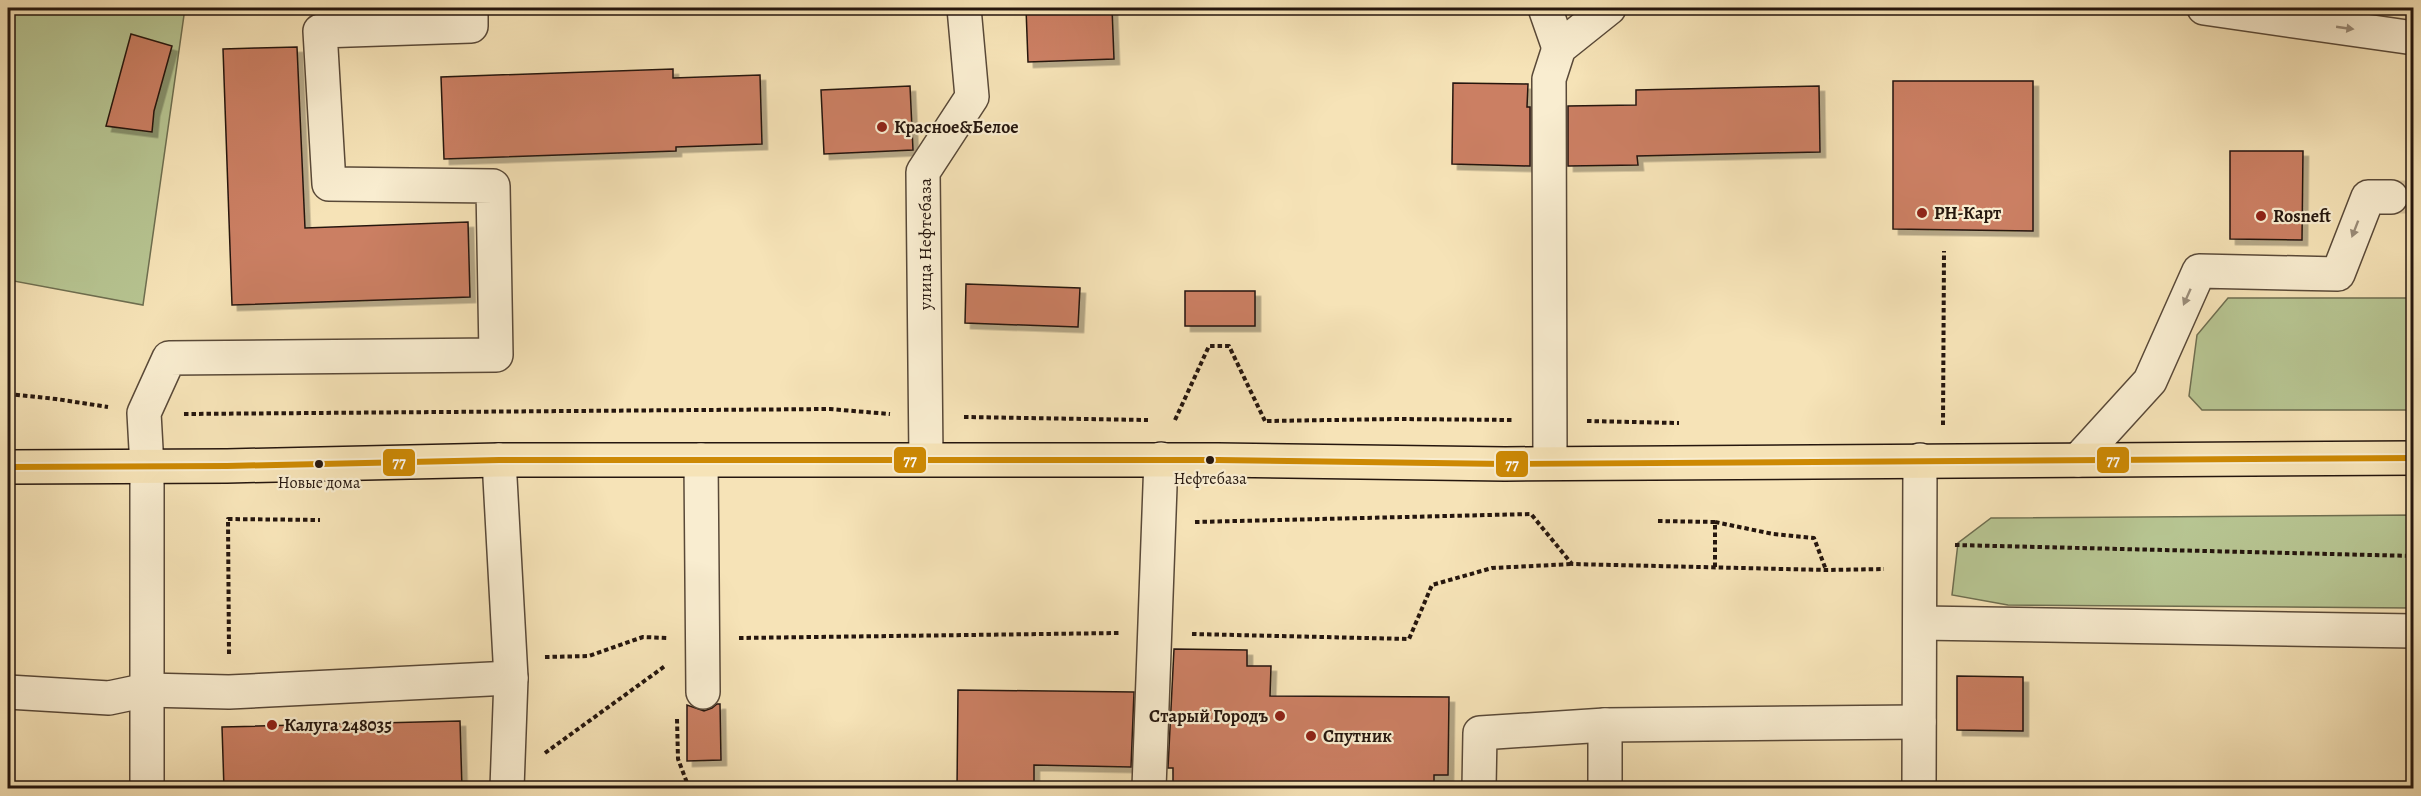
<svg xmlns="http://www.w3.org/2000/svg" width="2421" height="796" font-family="Alegreya,serif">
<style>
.green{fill:#b7c592;stroke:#6e6e50;stroke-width:1.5}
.building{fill:#cb7f64;stroke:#25160e;stroke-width:1.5;filter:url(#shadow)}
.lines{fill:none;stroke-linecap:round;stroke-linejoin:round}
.minor-tunnel{stroke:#d7c49e;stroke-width:33;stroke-dasharray:33 16;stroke-linecap:butt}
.minor-casing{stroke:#594938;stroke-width:36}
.major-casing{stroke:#25160e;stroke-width:36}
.path{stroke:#25160e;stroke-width:4;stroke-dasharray:4.5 3;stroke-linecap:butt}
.minor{stroke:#f9edd0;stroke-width:33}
.major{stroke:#f6e3b7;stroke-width:33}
.bus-1-casing{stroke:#f9edd0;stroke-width:10}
.bus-1{stroke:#cd8903;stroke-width:6}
.oneway{fill:#9a8c79}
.poi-dot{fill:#8f2418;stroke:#f9edd0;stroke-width:2}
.bus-dot{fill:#25160e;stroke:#f9edd0;stroke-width:2}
.labels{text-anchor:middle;stroke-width:4.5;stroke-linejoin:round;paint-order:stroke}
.bus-label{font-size:16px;fill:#25160e;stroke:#f9edd0}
.poi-label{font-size:18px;font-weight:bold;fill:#25160e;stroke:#f9edd0;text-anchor:start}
.street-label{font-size:18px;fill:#25160e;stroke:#f9edd0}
.line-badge{stroke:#f9edd0;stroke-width:2}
.badge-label{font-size:16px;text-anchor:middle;font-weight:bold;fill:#fff}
</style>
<defs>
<filter id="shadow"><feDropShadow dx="5.5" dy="5.5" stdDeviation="0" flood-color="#0004"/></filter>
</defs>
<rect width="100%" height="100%" fill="#f6e3b7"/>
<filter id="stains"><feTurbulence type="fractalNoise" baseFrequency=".00333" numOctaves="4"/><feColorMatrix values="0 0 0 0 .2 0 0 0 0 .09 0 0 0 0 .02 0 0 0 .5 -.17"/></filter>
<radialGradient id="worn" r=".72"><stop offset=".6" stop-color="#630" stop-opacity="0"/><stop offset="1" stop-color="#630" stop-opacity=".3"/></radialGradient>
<!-- green -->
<g class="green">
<path d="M 8,8 L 185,8 L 143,305 L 8,280 Z"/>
<path d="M 2228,298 L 2413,298 L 2413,410 L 2202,410 L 2189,396 L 2197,335 Z"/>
<path d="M 2413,515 L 2414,605 L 2411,608 L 2008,605 L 1952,595 L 1958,543 L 1991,518 Z"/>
</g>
<!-- building -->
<g class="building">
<path d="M 1026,8 L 1112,8 L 1114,59 L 1028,62 Z"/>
<path d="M 131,34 L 172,46 L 154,111 L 152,132 L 106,126 Z"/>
<path d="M 297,47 L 305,228 L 468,222 L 470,297 L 232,305 L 223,49 Z"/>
<path d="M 673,69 L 673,78 L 760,75 L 762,144 L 676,147 L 676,151 L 444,159 L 441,77 Z"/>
<path d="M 1893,81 L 2033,81 L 2033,231 L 1893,229 Z"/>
<path d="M 1453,83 L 1528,84 L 1527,107 L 1530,107 L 1530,166 L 1452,164 Z"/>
<path d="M 910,86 L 913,150 L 824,154 L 821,90 Z"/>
<path d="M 1819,86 L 1820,152 L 1637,156 L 1638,165 L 1568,166 L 1568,106 L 1636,105 L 1636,90 Z"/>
<path d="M 2230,151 L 2303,151 L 2302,240 L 2230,239 Z"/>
<path d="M 966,284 L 1080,288 L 1078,327 L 965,323 Z"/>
<rect x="1185" y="291" width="70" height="35"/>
<path d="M 1174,649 L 1247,650 L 1247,666 L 1271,666 L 1270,696 L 1449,697 L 1448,775 L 1434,775 L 1434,789 L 1173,789 L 1173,768 L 1168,768 Z"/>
<path d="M 1957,676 L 2023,677 L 2023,731 L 1957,730 Z"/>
<path d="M 958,690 L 1134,692 L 1131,767 L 1034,765 L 1034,789 L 957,789 Z"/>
<path d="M 717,704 L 720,704 L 721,760 L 687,761 L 687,705 L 704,711 L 712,708 Z"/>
<path d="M 460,721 L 462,789 L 224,789 L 222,727 Z"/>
</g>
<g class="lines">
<!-- minor-tunnel -->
<path class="minor-tunnel" d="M 2391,197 L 2414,197"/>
<!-- minor casing -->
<g class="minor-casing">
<g id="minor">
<path d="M 1545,8 L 1559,48"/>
<path d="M 2204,8 L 2414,38"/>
<path d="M 926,459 L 923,172 L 972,97 L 964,8"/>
<path d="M 499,460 L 511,678 L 507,788"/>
<path d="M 701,460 L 703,692"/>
<path d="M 2078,460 L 2150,381 L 2199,271 L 2338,274 L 2368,197 L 2391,197"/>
<path d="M 1550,462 L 1549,79 L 1559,48 L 1609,8"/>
<path d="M 1920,623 L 2414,631"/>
<path d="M 8,692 L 109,698 L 147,690 L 229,692 L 511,678"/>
<path d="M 1605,725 L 1605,788"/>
<path d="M 147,788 L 147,467 L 144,413 L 169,358 L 496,355 L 493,186 L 329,184 L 320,31 L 471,26 L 471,8"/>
<path d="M 1149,788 L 1161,459"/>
<path d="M 1479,788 L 1480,733 L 1605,725 L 1919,722"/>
<path d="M 1919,788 L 1920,460"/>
</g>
</g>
<!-- major casing -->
<g class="major-casing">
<path id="major" d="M 8,467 L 227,466 L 499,460 L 1218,460 L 1505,464 L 2414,458"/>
</g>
<!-- path -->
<g class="path">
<path d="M 8,394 L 56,399 L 108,407"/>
<path d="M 184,414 L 830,409 L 890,414"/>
<path d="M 964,417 L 1148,420"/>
<path d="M 1175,420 L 1209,346 L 1229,346 L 1265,421"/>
<path d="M 1267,421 L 1396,419 L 1514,420"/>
<path d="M 1587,421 L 1679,423"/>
<path d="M 1943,425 L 1944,251"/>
<path d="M 1658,521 L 1715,522"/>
<path d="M 1195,522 L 1531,514 L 1572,564 L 1826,570 L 1884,569"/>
<path d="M 1955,545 L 2414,556"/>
<path d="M 1715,567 L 1715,522 L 1773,534 L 1814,538 L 1826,570"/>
<path d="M 1192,634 L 1409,639 L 1432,585 L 1492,568 L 1572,564"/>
<path d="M 739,638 L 1119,633"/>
<path d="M 229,654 L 228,519 L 320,520"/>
<path d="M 545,657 L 589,656 L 643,637 L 667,638"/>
<path d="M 677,719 L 678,759 L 689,788"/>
<path d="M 545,753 L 665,666"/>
</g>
<!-- minor -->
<use href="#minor" class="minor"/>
<!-- major -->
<use href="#major" class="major"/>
<!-- bus-1 casing -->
<g class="bus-1-casing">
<path id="bus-1" d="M 8,467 L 227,466 L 499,460 L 1218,460 L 1505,464 L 2414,458"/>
</g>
<!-- bus-1 -->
<use href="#bus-1" class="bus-1"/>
</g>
<!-- one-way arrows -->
<defs><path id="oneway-solid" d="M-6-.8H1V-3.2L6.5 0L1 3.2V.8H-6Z" transform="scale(1.5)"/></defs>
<g class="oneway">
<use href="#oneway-solid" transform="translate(2345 28) rotate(8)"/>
<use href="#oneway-solid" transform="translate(2355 229) rotate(111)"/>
<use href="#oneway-solid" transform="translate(2187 297) rotate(114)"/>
</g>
<!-- markers -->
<g class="poi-dot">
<circle cx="882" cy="127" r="6"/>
<circle cx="1922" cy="213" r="6"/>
<circle cx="2261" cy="216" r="6"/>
<circle cx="1280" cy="716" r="6"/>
<circle cx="272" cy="725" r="6"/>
<circle cx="1311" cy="736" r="6"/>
</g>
<g class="bus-dot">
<circle cx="1210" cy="460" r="5"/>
<circle cx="319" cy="464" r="5"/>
</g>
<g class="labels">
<!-- bus labels -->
<g class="bus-label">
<text x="1210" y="484">Нефтебаза</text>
<text x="319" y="488">Новые дома</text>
</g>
<!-- poi labels -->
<g class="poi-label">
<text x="894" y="133">Красное&amp;Белое</text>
<text x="1934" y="219">РН-Карт</text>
<text x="2273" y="222">Rosneft</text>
<text x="1268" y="722" text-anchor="end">Старый Городъ</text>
<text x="284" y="731">Калуга 248035</text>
<text x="1323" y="742">Спутник</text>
</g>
<!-- street labels -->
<g class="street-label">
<text transform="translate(925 244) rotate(-90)" y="6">улица Нефтебаза</text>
</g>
</g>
<g class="line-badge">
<rect x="2096" y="446" width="34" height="28" rx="6" fill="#cd8903"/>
<rect x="893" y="446" width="34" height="28" rx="6" fill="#cd8903"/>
<rect x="382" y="448" width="34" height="29" rx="6" fill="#cd8903"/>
<rect x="1495" y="450" width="34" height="28" rx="6" fill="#cd8903"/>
</g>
<g class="badge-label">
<text x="2113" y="466">77</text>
<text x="910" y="466">77</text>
<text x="399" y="468">77</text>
<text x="1512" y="470">77</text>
</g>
<!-- margin -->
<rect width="2421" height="796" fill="none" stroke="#f6e3b7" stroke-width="30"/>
<rect x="9" y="9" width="2403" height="778" fill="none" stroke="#25160e" stroke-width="3"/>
<rect x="15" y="15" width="2391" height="766" fill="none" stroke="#25160e" stroke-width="1.5"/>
<rect width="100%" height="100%" filter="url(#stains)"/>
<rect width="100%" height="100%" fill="url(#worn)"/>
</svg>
